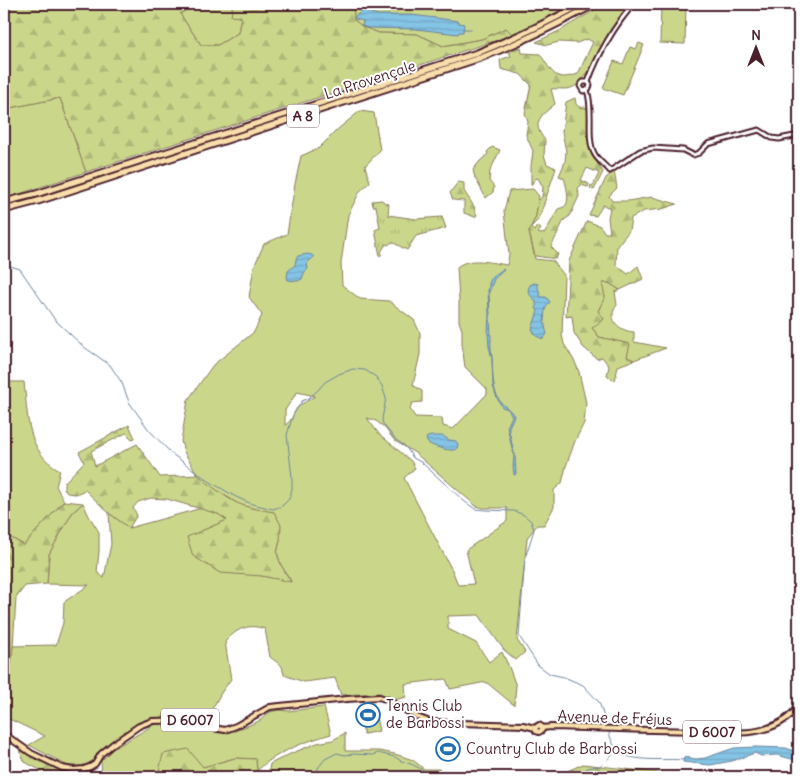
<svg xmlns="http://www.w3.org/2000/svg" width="803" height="781" font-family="Delius,sans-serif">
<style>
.grass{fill:#cad78b;stroke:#8a7b5b;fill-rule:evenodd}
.forest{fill:url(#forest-firs);stroke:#8a7b5b}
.park{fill:url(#park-tufts);stroke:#8a7b5b}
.water{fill:url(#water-rules);stroke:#6d829b}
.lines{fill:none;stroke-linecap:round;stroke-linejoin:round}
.stream{stroke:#6d829b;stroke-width:1}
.tertiary-casing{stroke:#4a1f2b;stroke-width:7}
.primary-casing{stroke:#4a1f2b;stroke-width:8}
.motorway-casing{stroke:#4a1f2b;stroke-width:9}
.tertiary{stroke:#fff;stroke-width:3}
.primary{stroke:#f8deab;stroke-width:4}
.motorway{stroke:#f8deab;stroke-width:5}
.labels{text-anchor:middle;stroke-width:4;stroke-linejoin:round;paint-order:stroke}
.shield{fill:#fff;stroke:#80626b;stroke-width:1}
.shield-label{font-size:14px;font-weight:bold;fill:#4a1f2b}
.street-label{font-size:15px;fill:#4a1f2b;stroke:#fff}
.poi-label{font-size:15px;fill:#4a1f2b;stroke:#fff;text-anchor:start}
</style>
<defs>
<pattern id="forest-firs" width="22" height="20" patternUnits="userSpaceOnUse" patternTransform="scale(1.25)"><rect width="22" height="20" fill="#cad78b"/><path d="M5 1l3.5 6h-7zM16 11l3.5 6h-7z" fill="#afb878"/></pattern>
<pattern id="park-tufts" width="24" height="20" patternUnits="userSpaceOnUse" patternTransform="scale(1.25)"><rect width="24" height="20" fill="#cad78b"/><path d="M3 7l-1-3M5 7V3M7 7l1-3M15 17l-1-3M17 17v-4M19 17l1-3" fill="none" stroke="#afb878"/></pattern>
<pattern id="water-rules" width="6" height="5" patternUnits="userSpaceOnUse" patternTransform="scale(1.25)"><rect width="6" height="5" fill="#84c4e5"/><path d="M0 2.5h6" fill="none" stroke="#74a8c5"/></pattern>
</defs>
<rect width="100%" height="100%" fill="#fff"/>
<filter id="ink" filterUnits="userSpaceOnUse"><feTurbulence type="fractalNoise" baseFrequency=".02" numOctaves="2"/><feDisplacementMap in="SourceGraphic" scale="10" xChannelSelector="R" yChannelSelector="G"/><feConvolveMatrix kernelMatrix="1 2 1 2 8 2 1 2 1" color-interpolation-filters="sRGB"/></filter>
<g filter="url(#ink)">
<!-- grass -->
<g class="grass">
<path d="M 195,4 L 233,4 L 232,16 L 241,17 L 238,33 L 218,45 L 201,45 L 180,14 Z"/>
<path d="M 353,4 L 573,4 L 513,35 L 506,28 L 482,39 L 443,46 L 417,34 L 379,33 L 363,27 L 354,20 Z"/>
<path d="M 661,4 L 686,4 L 685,44 L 660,43 Z"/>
<path d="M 639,43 L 644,45 L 623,95 L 603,88 L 614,61 L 623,64 L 630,47 L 636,49 Z"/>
<path d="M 60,98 L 86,172 L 4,199 L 4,108 L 5,109 Z"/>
<path d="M 360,111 L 374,113 L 380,150 L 365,166 L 370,182 L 360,191 L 348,215 L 341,263 L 342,285 L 360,299 L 389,301 L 414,320 L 420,333 L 420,354 L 413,385 L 422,391 L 422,402 L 412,403 L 410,409 L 415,417 L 442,418 L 443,426 L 453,429 L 487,394 L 487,389 L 465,367 L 462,345 L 462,330 L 459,321 L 459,301 L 457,267 C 470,256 492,263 507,265 L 509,255 L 504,211 L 509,191 L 533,189 L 539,196 L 536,216 L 529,232 L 535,259 L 553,261 L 564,275 L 562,335 L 564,344 L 575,362 L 579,372 L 586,403 L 584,423 L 575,441 L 566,466 L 562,483 L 554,490 L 554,507 L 544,525 L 537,525 L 527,538 L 517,640 L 525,652 L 516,660 L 504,650 L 479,615 L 448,616 L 448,629 L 476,643 L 489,662 L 502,652 L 509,667 L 516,686 L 514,705 L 486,682 L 450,689 L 446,679 L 405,684 L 406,697 L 394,700 L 380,693 L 341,695 L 335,678 L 304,682 L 284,675 L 282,666 L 270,657 L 265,629 C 248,623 236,629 225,642 L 231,679 L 221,693 L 211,711 L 204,718 L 189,716 L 151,719 L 134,727 L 115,739 L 103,748 L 93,761 L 82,766 L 68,766 L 29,745 L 45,736 L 5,717 L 13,646 L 56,645 L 63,623 L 64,602 L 89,585 L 47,584 L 49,554 L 72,513 L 83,503 L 89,516 L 99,532 L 99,551 L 97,572 L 104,578 L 111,544 L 109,513 L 129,528 L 202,508 L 218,514 L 227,520 L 188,537 L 262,576 L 291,581 L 281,565 L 277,553 L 280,540 L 276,518 L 274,512 L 258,510 L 240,505 L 212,487 L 198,475 L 184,452 L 181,441 L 188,400 L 213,365 L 254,332 L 262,315 L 249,297 L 254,267 L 264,244 L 287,234 L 295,184 L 301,156 L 319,148 L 338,129 ZM 297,392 L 315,396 C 309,400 302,403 297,408 C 293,414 292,421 285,425 L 285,410 ZM 367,418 L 376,421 L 384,427 L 395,441 L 415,453 L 476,506 L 483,508 L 507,508 L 507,521 L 466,550 L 474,584 L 458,585 L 453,572 L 404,478 L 415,468 L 411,461 L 379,434 Z"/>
<path d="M 492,147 L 500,150 L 490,171 L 489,181 L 494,187 L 493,192 L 486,198 L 475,178 L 473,170 L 480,161 L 488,154 L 487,152 Z"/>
<path d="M 601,283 L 609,283 L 620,290 L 615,292 L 617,305 C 606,319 619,331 634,332 L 634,342 L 666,348 L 634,360 L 627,357 L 629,344 L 599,337 L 592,328 L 604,319 L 598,311 L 605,297 Z"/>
<path d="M 4,382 L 24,382 C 28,416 26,452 60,470 L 57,483 L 56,486 L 64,501 L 24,545 L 4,534 Z"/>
<path d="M 373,703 L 379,731 L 364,734 L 358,706 Z"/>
<path d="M 324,707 L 331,734 C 307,741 275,752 257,771 L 256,759 L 235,758 L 203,767 L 159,771 L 139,777 L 102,777 L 101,761 L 113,749 L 155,724 L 192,722 L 218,733 L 235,731 L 259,721 L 270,712 L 278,710 L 288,711 Z"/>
<path d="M 345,733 L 345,751 L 379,751 L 395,754 L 413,760 L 424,769 L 439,769 L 445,777 L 460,777 L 379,777 L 378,776 L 369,775 L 369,777 L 271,777 L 272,773 L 269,770 L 270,764 L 290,754 L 317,743 L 333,740 Z"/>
</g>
<!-- forest -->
<g class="forest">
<path d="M 4,4 L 195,4 L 180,14 L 201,45 L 218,45 L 238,33 L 241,17 L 231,16 L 233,4 L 353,4 L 354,20 L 363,27 L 379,33 L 417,34 L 443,46 L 482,39 L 506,28 L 513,35 L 86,172 L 60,98 L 5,109 L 4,108 Z"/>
<path d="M 605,4 L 631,4 C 622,15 614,26 606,38 C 597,53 588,82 571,88 C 565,90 557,88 551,89 L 555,104 C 542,115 530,122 545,140 L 544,155 L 547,164 L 556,168 L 539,219 L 531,227 L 536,216 L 538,201 L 542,197 L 543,187 L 538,178 L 535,179 L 531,185 L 531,166 L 533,151 L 526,135 L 528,122 L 525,113 L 531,85 L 520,74 L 501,69 L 500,60 L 511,56 L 509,52 L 521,47 L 522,53 L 540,54 C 553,73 554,82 578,74 L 593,42 L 587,39 L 577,43 L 559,42 L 547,45 L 536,42 L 559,31 Z"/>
<path d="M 575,98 L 576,104 L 579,107 L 585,107 L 589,110 L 589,144 L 591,153 L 603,172 L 594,190 L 590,188 L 591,185 L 593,186 L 599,173 L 587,168 L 581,180 L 589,184 L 588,187 L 581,185 L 578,188 L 579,196 L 570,216 L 564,220 L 551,247 L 558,254 L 556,259 L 535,256 L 529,232 L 531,228 L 534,231 L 537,226 L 541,229 L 538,233 L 541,234 L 545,233 L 558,209 C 560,208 564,208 566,205 C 570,199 566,184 564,178 L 559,176 L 565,162 L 566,151 L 562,132 L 566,102 Z"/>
<path d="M 614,171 L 617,188 L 609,196 L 612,201 L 628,201 L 652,197 L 677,204 L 662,209 L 644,211 L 631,218 L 629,231 L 617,246 L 616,265 L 628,274 L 638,266 L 643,279 L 620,290 L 609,283 L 602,283 L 605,297 L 598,311 L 604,319 L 592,328 L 599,337 L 630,344 L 627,357 L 634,360 L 618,366 L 615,381 L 607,375 L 609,366 L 602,357 L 597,359 L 583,347 L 574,333 L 572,316 L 566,317 L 569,261 L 587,221 L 600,226 L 605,233 L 610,233 L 608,218 L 610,208 L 603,205 L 596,216 L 589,215 L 606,178 Z"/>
<path d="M 458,182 L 464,183 L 464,191 L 475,208 L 474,209 L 477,215 L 475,217 L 464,213 L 464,201 L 453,200 L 450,193 Z"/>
<path d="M 129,425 L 135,438 L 132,439 L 126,433 L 91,451 L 95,466 L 137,444 L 160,477 L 198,475 C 209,484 229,501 242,505 C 252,509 263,510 274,512 L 281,525 L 280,540 L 277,553 L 281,565 L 291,582 L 262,576 L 220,573 L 193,556 L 187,537 L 227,520 L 218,514 L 167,499 L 151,498 L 138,502 L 133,508 L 137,515 L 129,528 L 109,513 L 85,490 L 76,494 L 67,493 L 64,488 L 64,483 L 84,462 L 79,452 Z"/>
<path d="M 64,501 L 83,503 L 72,513 L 49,554 L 47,584 L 25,586 L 16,598 L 13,646 L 5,717 L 5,725 L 4,724 L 4,534 L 24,545 Z"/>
<path d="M 188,749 L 203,767 L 235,758 L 256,759 L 257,771 L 252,777 L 177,777 L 170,772 L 167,777 L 139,777 L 159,771 L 163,754 Z"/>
<path d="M 19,750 L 64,772 L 102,775 L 102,777 L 40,777 L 40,770 L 25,762 Z"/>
<path d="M 583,764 L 693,777 L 554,777 Z"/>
</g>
<!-- park -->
<path class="park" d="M 382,200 L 385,203 L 389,204 L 388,215 L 416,219 L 442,217 L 446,228 L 416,236 L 407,250 L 392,242 L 388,245 L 386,244 L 381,252 L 382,254 L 380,256 L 375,230 L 380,228 L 376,206 L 373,206 L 372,201 Z"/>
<!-- water -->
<g class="water">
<path d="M 365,10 L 369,10 L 371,13 L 378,15 L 412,15 L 459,21 L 459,23 L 464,24 L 463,32 L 459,32 L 458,34 L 416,29 L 368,28 L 362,26 L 363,21 L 355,19 L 355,16 Z"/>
<path d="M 307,254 L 312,255 L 314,257 L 307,263 L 308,269 L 304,273 L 302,279 L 298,281 L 288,280 L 287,277 L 288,271 L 295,265 L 296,259 L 298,256 Z"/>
<path d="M 503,269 L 504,270 L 494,279 L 489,292 L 491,339 C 490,346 492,352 492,359 C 493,373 492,386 498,398 C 502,406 510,408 514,416 L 509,427 L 509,431 L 515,457 L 516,474 L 514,475 L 513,465 L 514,457 L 507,427 L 512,416 L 508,409 L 502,407 L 497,398 L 493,386 L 492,358 L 489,347 L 488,333 L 489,313 L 488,291 L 489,284 L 491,278 Z"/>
<path d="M 534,283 L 538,284 L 538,288 L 541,297 L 546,297 L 550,302 C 542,308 544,325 547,334 L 543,339 L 536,336 L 532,329 L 538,311 L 536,308 L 536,302 C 531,295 525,293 530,285 Z"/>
<path d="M 430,436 L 443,436 L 449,440 L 456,441 L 458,445 L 457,449 C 456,449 455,450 453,450 C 449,451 430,446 427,442 C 426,441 427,440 426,438 Z"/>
<path d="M 756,747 L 786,748 L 799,753 L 799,761 L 777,755 L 761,756 L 755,753 L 732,761 L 710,765 L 683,762 L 684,757 L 696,759 L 705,758 L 734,748 Z"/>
</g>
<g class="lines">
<!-- stream -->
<g class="stream">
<path d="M 362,4 L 364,10"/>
<path d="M 463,29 L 472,29"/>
<path d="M 4,264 L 20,269 L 55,320 L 84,347 L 110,365 L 122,383 L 129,402 L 149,430 L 172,454 L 209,481 L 236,497 L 252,504 L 273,509 L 282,506 L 289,499 L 292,489 L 292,477 L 287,435 L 293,415 L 302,401 L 309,398 L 317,391 L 325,382 L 339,374 L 353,369 L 365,370 L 376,377 L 382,386 L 386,398 L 382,419 L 383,424 L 395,439 L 406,447 L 413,458 L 421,462 L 464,501 L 475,509 L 485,510 L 514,511 L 524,515 L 531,521 L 534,530 L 525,558 L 519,636 L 538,665 L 550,674 L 564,677 L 583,685 L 599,702 L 607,726"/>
<path d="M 608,730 C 610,736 612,743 616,748 C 626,764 666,758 683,760"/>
<path d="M 608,759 L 616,750"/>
<path d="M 316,777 L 318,768 L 325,759 L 337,753 L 345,755 L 353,754 L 373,755 L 378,753 L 395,757 L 401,761 L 411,764 L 423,770 L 431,777"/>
<path d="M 577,777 L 581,775 L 587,768 L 600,766 L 602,764"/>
</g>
<!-- tertiary casing -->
<g class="tertiary-casing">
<g id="tertiary">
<path d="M 588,82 C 597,56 616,23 634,4"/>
<path d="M 587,90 C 594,109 586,137 594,153 C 597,160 605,165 610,171 L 640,151 L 653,148 L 683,150 L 693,155 L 699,153 L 708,144 L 759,130 L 772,138 L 779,139 L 799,135"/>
<path d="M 587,90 L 583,91 L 580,86 L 583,82 L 588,82"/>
<path d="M 587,90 L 589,88 L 590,85 L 588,82"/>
</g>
</g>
<!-- primary casing -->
<g class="primary-casing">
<g id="primary">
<path d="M 542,728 L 551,727 C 602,728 653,731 704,731 C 724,732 746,735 765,729 C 779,725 791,717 799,705"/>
<path d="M 4,734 L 31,753 L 62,768 L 73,770 L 84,769 L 90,767 L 95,764 L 101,754 L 113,744 L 139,726 L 152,721 L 191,720 L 199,721 L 214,728 L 225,730 L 236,726 L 270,707 L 347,699 L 379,697 L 388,700 L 417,717 L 430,722 L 523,725 L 535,728 L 536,731 L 539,732 L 542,730 L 542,727 L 539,725 L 535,728"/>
</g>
</g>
<!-- motorway casing -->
<g class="motorway-casing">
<g id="motorway">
<path d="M 4,202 L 36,194 L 477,53 C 513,39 548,22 582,4"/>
<path d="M 4,210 L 38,201 L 480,58 C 520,43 558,24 595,4"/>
</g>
</g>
<!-- tertiary -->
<use href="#tertiary" class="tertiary"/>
<!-- primary -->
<use href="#primary" class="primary"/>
<!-- motorway -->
<use href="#motorway" class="motorway"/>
</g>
</g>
<!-- icons -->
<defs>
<g id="stadium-ring" transform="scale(1.25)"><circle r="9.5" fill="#fff" stroke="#1f6fb2" stroke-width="1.5"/><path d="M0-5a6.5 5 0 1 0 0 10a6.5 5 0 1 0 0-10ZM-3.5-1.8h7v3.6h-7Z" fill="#1f6fb2"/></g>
</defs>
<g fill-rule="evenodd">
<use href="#stadium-ring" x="368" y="715"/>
<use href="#stadium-ring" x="448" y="749"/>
</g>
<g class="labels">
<!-- shield labels -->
<g class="shield">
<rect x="287" y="104.5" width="32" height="23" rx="4"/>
<rect x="161" y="708.5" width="58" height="23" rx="4"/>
<rect x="683" y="720.5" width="58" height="23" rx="4"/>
</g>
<g class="shield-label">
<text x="303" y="121">A 8</text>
<text x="190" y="725">D 6007</text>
<text x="712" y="737">D 6007</text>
</g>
<!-- street labels -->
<g class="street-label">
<text transform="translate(370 80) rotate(-18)" y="5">La Provençale</text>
<text transform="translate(615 718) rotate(2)" y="5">Avenue de Fréjus</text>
</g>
<!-- poi labels -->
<g class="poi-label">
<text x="386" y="711">Tennis Club<tspan x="386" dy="17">de Barbossi</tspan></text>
<text x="466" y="754">Country Club de Barbossi</text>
</g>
</g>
<!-- margin -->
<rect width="803" height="781" fill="none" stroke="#fff" stroke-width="20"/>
<rect x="10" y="10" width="783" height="761" fill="none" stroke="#4a1f2b" stroke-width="2" filter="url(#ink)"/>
<!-- north arrow -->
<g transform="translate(756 48)" stroke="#ffffff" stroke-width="4" paint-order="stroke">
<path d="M0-4L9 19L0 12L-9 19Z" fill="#4a1f2b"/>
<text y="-8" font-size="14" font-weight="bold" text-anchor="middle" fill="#4a1f2b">N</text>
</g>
</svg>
